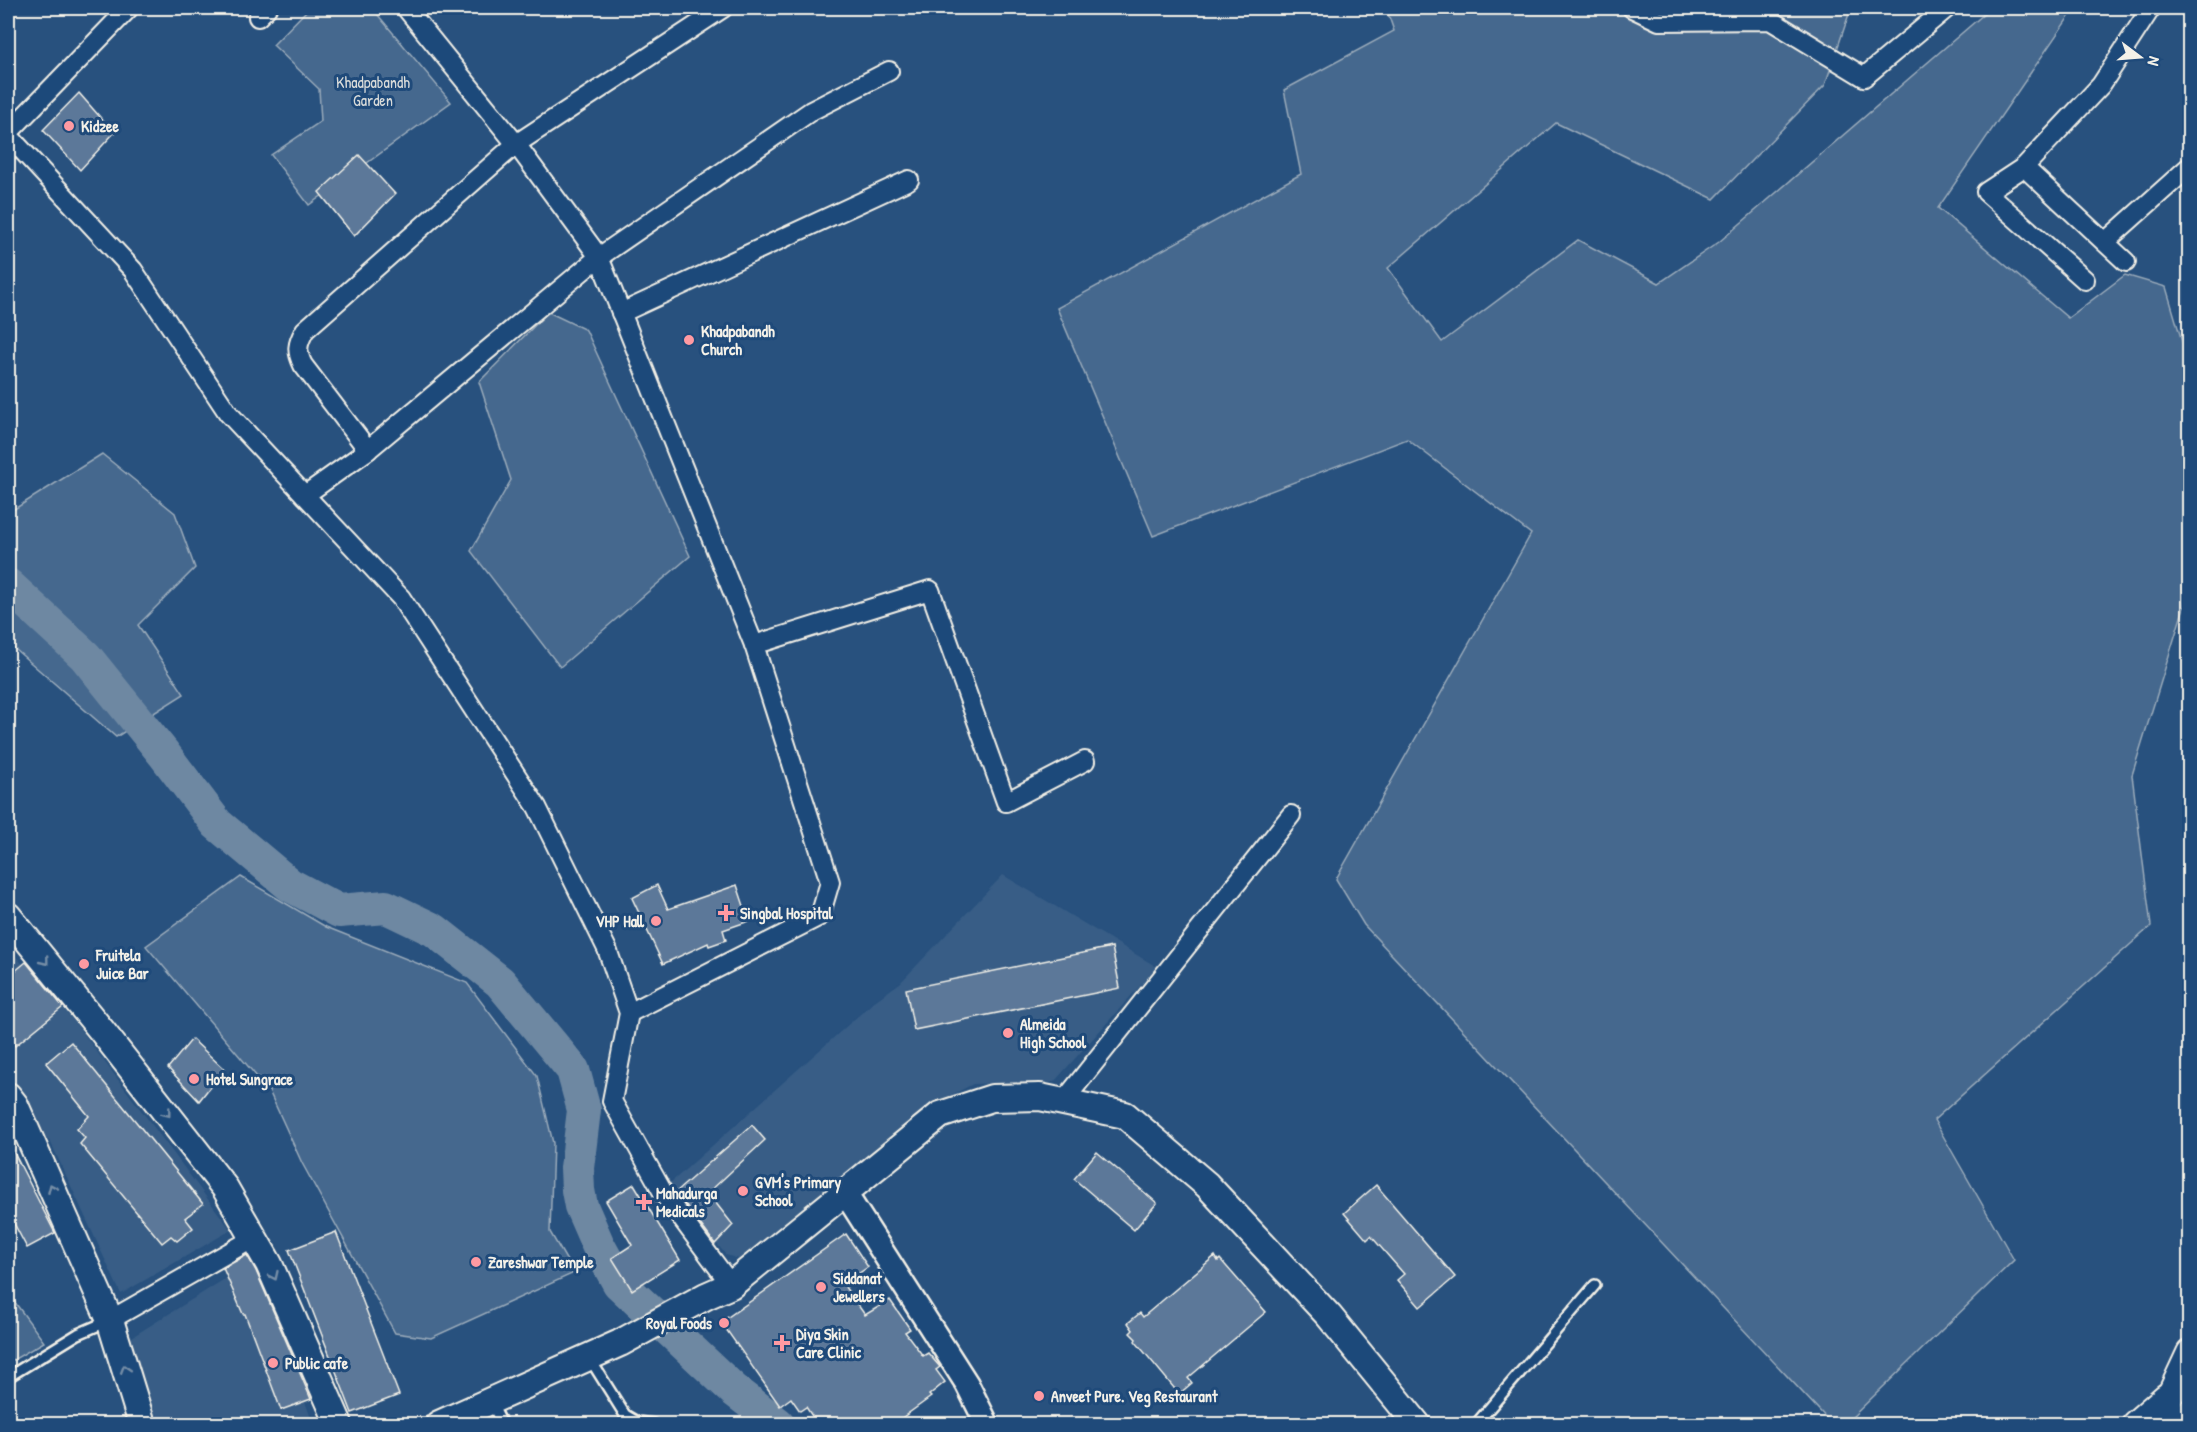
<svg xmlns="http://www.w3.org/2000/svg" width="2197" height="1432" font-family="'Patrick Hand',sans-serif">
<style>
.built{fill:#375d86}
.green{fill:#45688e;stroke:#9cacbb;stroke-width:1.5}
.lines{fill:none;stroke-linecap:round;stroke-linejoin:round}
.river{stroke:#6e88a2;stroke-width:34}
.building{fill:#5b7899;stroke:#f4f1e8;stroke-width:1.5}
.service-casing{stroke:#f4f1e8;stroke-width:14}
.minor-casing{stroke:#f4f1e8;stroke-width:22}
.tertiary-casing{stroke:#f4f1e8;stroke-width:27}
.secondary-casing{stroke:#f4f1e8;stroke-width:30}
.trunk-casing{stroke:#f4f1e8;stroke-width:34}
.service{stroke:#1f4a7a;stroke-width:9}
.minor{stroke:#1f4a7a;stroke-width:18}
.tertiary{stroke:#1f4a7a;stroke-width:22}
.secondary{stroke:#1f4a7a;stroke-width:26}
.trunk{stroke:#1f4a7a;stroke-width:30}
.oneway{stroke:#748da6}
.poi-dot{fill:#ff9aa2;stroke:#1f4a7a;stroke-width:2}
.labels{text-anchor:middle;stroke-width:6;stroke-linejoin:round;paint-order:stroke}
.park-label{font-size:16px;fill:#dadcda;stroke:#1f4a7a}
.poi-label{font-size:16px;font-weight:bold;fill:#f4f1e8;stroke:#1f4a7a;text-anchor:start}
</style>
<rect width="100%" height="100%" fill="#28517e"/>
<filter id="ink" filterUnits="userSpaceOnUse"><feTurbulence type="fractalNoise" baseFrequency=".0167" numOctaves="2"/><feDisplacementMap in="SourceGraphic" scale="12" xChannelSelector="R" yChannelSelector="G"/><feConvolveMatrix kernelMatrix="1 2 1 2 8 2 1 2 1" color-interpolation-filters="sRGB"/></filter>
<g filter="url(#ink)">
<!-- built -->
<g class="built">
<path d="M 1003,875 L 1157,967 L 1054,1082 L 973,1084 L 942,1100 L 739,1259 L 726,1255 L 668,1185 L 876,1000 L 900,983 Z"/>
<path d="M 8,948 L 71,1017 L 231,1230 L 121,1294 L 51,1143 L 8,1091 Z"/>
<path d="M 255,1260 L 313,1424 L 153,1424 L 124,1342 Z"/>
</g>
<!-- green -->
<g class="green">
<path d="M 309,8 L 372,8 L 451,102 L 309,205 L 271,155 L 321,121 L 319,89 L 273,45 Z"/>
<path d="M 1386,8 L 1851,8 L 1825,85 L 1714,199 L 1556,123 L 1388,268 L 1442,342 L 1578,240 L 1659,283 L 1719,242 L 1991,8 L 2064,8 L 2073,11 L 1938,208 L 2068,318 L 2125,275 L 2166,287 L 2189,365 L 2189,591 L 2132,775 L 2151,926 L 1934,1120 L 2014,1260 L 1845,1424 L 1832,1424 L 1364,925 L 1336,879 L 1531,534 L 1407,439 L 1153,536 L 1057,308 L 1301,174 L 1284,90 L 1394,31 Z"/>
<path d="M 548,312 L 586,330 L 690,556 L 560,667 L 471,551 L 511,480 L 479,382 Z"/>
<path d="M 102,454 L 175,513 L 195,568 L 138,625 L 184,694 L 116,737 L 8,643 L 8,513 Z"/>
<path d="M 241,877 L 326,927 L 467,983 L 537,1076 L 553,1143 L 550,1232 L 574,1273 L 431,1338 L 395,1333 L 302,1163 L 269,1091 L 146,946 Z"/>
<path d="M 8,1293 L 44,1342 L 8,1363 Z"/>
</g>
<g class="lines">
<!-- river -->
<path class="river" d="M 8,585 L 85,656 L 164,754 L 217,824 L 290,885 L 339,911 L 386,907 L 434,930 L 500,982 L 573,1070 L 584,1110 L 577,1168 L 578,1190 L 581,1206 L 598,1245 L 619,1283 L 734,1390 L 778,1424"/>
</g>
<!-- building -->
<g class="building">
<path d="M 79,93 L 114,133 L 80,170 L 43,130 Z"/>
<path d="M 359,155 L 395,194 L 354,236 L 319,192 Z"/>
<path d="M 657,885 L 668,909 L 737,885 L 749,921 L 723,930 L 726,940 L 709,946 L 708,943 L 663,964 L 632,898 Z"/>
<path d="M 1112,947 L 1120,988 L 914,1030 L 906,989 Z"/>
<path d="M 26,962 L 63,1007 L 15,1046 L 8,1037 L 8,977 Z"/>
<path d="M 192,1039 L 224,1069 L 199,1101 L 168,1068 Z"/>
<path d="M 71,1042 L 203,1204 L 185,1218 L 193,1228 L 177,1241 L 171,1236 L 162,1243 L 80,1144 L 85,1138 L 77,1129 L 89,1116 L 46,1063 Z"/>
<path d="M 752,1125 L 765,1140 L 708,1193 L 733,1225 L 715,1244 L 676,1192 Z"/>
<path d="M 8,1141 L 55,1233 L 27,1248 L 8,1212 Z"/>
<path d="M 1097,1152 L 1157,1203 L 1134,1230 L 1074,1179 Z"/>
<path d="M 634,1184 L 680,1260 L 632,1290 L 612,1258 L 632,1245 L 606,1201 Z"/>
<path d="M 1376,1185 L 1455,1277 L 1420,1307 L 1397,1280 L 1404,1274 L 1371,1236 L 1367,1240 L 1344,1213 Z"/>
<path d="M 336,1232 L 399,1395 L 352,1413 L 289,1250 Z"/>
<path d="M 846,1234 L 868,1267 L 845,1283 L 847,1286 L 845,1287 L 865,1315 L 890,1300 L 910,1329 L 905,1332 L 923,1356 L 928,1353 L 940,1367 L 936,1370 L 945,1382 L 929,1395 L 931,1397 L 892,1425 L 818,1425 L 806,1407 L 800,1411 L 791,1398 L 780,1406 L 721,1322 Z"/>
<path d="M 247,1255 L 256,1271 L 311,1399 L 281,1410 L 245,1314 L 243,1314 L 223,1268 Z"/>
<path d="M 1215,1256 L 1218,1261 L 1220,1259 L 1266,1312 L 1188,1378 L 1192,1383 L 1179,1394 L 1135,1341 L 1136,1339 L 1130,1333 L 1133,1330 L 1128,1323 L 1140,1313 L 1143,1317 Z"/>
</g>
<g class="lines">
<!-- service casing -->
<g class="service-casing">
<g id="service">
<path d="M 590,1359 L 625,1415 L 627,1424"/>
<path d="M 8,1377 L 78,1334 L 108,1321"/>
<path d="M 492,1404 L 502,1424"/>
<path d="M 625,1415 L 637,1422 L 653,1424"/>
<path d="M 1476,1424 L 1595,1285"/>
</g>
</g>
<!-- minor casing -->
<g class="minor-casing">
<g id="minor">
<path d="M 406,8 L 516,144 L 599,257 L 811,111 L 889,71"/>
<path d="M 1632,8 L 1659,21 L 1770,20 L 1864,77 L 1947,8"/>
<path d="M 258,17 L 267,8"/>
<path d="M 8,133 L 129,8"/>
<path d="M 8,135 L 133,270 L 228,413 L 401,598 L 537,807 L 607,949 L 629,1013 L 612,1101 L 665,1196 L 731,1285"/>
<path d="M 2024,167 L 1986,192 L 2085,280"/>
<path d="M 2105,242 L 2190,166"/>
<path d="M 2126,262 L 2024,167 L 2101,85 L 2151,8"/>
<path d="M 621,313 L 909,180"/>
<path d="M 368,450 L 303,365 C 296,351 297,344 305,330 L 516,144 L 723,8"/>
<path d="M 305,495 L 364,453 L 599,257 L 754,645 L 930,590 L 1006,802 L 1085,761"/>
<path d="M 629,1013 L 820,916 L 830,882 L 754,645"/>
<path d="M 1063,1102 L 1291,815"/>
<path d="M 110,1320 L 254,1238"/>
</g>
</g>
<!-- tertiary casing -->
<g class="tertiary-casing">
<path id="tertiary" d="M 845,1193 L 967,1384 L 987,1424"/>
</g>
<!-- secondary casing -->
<g class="secondary-casing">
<g id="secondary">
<path d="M 8,916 L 102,1031 L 225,1188 L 269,1264 L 339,1424"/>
<path d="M 8,1096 L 15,1105 L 110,1320 L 142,1424"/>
<path d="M 439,1424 L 620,1343 L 706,1296 L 731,1285 L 940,1115 L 992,1098 L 1040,1097 L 1125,1115 L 1207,1185 L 1329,1316 L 1417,1424"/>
<path d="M 2135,1424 L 2166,1397"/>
<path d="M 2157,1424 L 2190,1353"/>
</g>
</g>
<!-- trunk casing -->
<g class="trunk-casing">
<path id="trunk" d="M 2185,1424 L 2190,1415"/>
</g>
<!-- service -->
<use href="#service" class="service"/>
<!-- minor -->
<use href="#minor" class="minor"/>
<!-- tertiary -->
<use href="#tertiary" class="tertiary"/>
<!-- secondary -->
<use href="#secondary" class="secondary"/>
<!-- trunk -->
<use href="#trunk" class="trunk"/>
</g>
<!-- one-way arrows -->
<defs><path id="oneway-chevron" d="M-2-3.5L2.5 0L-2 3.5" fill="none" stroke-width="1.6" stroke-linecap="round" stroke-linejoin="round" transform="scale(1.5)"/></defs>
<g class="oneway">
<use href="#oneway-chevron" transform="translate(45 961) rotate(51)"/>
<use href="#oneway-chevron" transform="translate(167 1113) rotate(52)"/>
<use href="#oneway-chevron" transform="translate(52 1188) rotate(-114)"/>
<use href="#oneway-chevron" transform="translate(274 1276) rotate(65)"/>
<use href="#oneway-chevron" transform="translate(125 1369) rotate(-107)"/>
</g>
</g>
<!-- markers -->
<g class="poi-dot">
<circle cx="69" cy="126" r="6"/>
<circle cx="689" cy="340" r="6"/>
<path d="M723 904h6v6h6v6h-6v6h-6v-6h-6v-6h6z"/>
<circle cx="656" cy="921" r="6"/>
<circle cx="84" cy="964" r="6"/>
<circle cx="1008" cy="1033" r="6"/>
<circle cx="194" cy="1079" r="6"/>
<circle cx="743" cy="1191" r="6"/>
<path d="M641 1193h6v6h6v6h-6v6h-6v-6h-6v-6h6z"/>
<circle cx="476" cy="1262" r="6"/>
<circle cx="821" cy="1287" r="6"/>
<circle cx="724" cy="1323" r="6"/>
<path d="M779 1334h6v6h6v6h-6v6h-6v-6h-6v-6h6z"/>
<circle cx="273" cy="1363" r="6"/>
<circle cx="1039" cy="1396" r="6"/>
</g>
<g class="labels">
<!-- park labels -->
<g class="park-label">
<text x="373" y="88">Khadpabandh<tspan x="373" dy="18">Garden</tspan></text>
</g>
<!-- poi labels -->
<g class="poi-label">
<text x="81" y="132">Kidzee</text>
<text x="701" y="337">Khadpabandh<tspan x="701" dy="18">Church</tspan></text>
<text x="740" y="919">Singbal Hospital</text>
<text x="644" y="927" text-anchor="end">VHP Hall</text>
<text x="96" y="961">Fruitela<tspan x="96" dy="18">Juice Bar</tspan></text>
<text x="1020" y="1030">Almeida<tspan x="1020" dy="18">High School</tspan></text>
<text x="206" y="1085">Hotel Sungrace</text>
<text x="755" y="1188">GVM's Primary<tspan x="755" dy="18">School</tspan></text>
<text x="656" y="1199">Mahadurga<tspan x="656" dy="18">Medicals</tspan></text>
<text x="488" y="1268">Zareshwar Temple</text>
<text x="833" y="1284">Siddanat<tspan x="833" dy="18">Jewellers</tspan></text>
<text x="712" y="1329" text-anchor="end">Royal Foods</text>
<text x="796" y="1340">Diya Skin<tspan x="796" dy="18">Care Clinic</tspan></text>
<text x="285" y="1369">Public cafe</text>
<text x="1051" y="1402">Anveet Pure. Veg Restaurant</text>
</g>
</g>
<!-- margin -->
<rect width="2197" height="1432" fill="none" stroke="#1f4a7a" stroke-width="30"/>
<rect x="15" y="15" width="2167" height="1402" fill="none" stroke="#f4f1e8" stroke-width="2" filter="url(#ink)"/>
<!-- north arrow -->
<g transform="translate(2140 57) rotate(106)" stroke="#1f4a7a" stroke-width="4.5" paint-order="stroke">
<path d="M0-4.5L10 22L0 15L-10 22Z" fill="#f4f1e8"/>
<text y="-9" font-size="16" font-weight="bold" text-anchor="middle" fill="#f4f1e8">N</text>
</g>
</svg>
